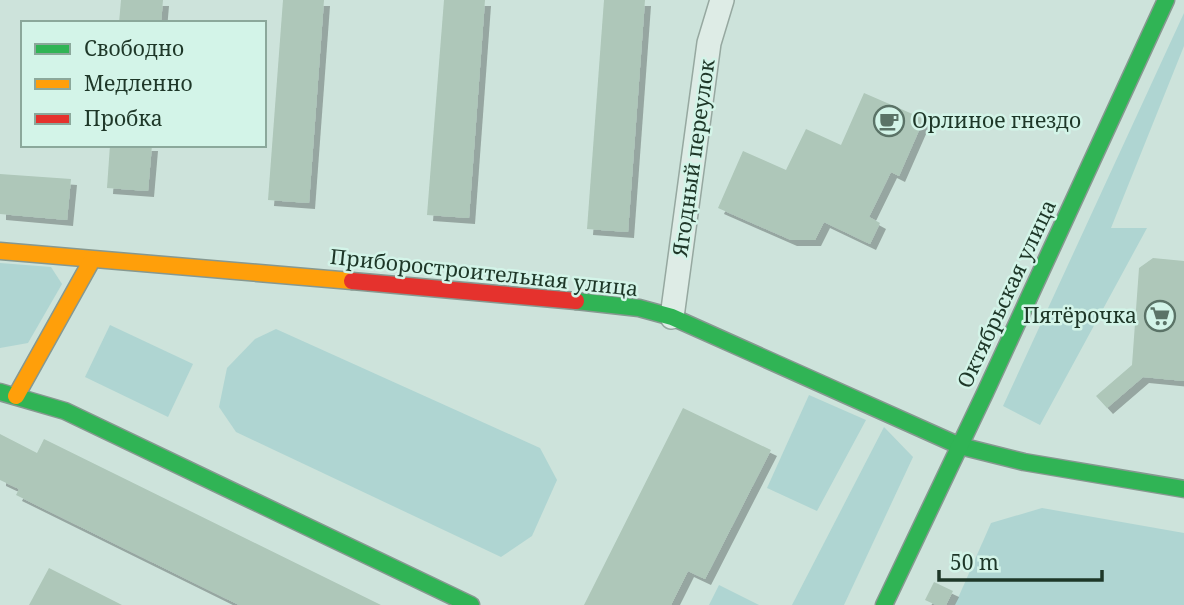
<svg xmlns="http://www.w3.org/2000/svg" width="1184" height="605" font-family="'Noto Serif',serif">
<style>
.green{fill:#afd5d2}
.building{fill:#aec7b9;filter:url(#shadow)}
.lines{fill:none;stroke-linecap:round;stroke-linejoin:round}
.street-casing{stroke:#96a8a0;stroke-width:26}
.fast-casing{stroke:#869890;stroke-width:19}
.slow-casing{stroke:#869890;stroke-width:19}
.jam-casing{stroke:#869890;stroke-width:19}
.street{stroke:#deece6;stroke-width:23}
.fast{stroke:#30b455;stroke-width:16}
.slow{stroke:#ff9f0a;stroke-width:16}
.jam{stroke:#e5322d;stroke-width:16}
.labels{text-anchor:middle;stroke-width:5;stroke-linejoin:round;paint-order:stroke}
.poi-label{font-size:21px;fill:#1e3728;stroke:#d3f4e8;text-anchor:start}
.street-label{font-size:21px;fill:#1e3728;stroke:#d3f4e8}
</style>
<defs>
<filter id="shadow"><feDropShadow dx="6" dy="6" stdDeviation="0" flood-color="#0004"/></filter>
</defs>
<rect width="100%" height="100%" fill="#cde3db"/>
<!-- green -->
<g class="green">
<path d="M 1184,13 L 1184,46 L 1111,228 L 1147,228 L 1040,425 L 1003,406 Z"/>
<path d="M 0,263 L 51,267 L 62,284 L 28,343 L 0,348 Z"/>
<path d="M 110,325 L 193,364 L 168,417 L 85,377 Z"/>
<path d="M 276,329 L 540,448 L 557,480 L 532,536 L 501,557 L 236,432 L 219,407 L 227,368 L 255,339 Z"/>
<path d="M 809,395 L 866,420 L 817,511 L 767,488 Z"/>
<path d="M 884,427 L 913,457 L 844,605 L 792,605 Z"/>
<path d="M 1042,508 L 1184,533 L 1184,605 L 955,605 L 991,523 Z"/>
<path d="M 719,585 L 759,605 L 709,605 Z"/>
</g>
<!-- building -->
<g class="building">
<path d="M 121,0 L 163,0 L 161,23 L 119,23 Z"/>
<path d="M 283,0 L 324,0 L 309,203 L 268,200 Z"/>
<path d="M 444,0 L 485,0 L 469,218 L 427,215 Z"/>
<path d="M 604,0 L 645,0 L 628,232 L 587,229 Z"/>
<path d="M 864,93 L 924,119 L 899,176 L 891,172 L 869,217 L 880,223 L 870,244 L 824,222 L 815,240 L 791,240 L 718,208 L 743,151 L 786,170 L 806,129 L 841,145 Z"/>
<path d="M 110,145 L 152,145 L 148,191 L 107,188 Z"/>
<path d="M 0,174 L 71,179 L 67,220 L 0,214 Z"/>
<path d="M 1153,258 L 1184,261 L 1184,381 L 1143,377 L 1107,408 L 1096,396 L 1132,365 L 1139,268 Z"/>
<path d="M 683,408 L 771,450 L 705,579 L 688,571 L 671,605 L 584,605 Z"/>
<path d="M 0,434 L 37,453 L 44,439 L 381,605 L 239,605 L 16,495 L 19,489 L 0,480 Z"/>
<path d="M 49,568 L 122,605 L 29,605 Z"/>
<path d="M 934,582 L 953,591 L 946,605 L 936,605 L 925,600 Z"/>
</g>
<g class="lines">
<!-- street casing -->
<g class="street-casing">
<path id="street" d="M 672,317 L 709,43 L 722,0"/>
</g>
<!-- fast casing -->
<g class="fast-casing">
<g id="fast">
<path d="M 576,301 L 639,308 L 672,317 L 960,446 L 1024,462 L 1184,489"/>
<path d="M 0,392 L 65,411 L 471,605"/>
<path d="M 884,605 L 985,393 L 1166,0"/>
</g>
</g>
<!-- slow casing -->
<g class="slow-casing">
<g id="slow">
<path d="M 0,251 L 352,281"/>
<path d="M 16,396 L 92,260"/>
</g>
</g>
<!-- jam casing -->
<g class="jam-casing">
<path id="jam" d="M 352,281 L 576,301"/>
</g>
<!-- street -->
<use href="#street" class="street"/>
<!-- fast -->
<use href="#fast" class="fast"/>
<!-- slow -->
<use href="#slow" class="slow"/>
<!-- jam -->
<use href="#jam" class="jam"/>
</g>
<!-- icons -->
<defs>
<g id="cafe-ring" transform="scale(1.575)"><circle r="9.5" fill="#d3f4e8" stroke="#5b7367" stroke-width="1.5"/><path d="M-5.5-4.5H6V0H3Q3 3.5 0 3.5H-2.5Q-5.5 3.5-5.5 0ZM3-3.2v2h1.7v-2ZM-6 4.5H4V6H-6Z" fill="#5b7367"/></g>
<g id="supermarket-ring" transform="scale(1.575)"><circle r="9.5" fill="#d3f4e8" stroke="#5b7367" stroke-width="1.5"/><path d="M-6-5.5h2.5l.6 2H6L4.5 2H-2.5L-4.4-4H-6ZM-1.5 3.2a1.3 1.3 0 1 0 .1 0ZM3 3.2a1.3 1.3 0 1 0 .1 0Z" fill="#5b7367"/></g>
</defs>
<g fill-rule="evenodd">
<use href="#cafe-ring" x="889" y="121"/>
<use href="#supermarket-ring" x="1160" y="316"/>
</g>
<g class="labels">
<!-- poi labels -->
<g class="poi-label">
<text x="912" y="128">Орлиное гнездо</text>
<text x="1137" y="323" text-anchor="end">Пятёрочка</text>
</g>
<!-- street labels -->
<g class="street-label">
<text transform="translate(694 158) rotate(-82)" y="7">Ягодный переулок</text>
<text transform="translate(484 273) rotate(6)" y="7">Приборостроительная улица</text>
<text transform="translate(1007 294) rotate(-65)" y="7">Октябрьская улица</text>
</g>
</g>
<!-- legend -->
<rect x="21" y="21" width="245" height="126" fill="#d3f4e8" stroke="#8ba89b" stroke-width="2"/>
<rect x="35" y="44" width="35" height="10" fill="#30b455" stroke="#8ba89b" stroke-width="2"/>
<text x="84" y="56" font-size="21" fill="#1e3728">Свободно</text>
<rect x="35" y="79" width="35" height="10" fill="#ff9f0a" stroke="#8ba89b" stroke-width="2"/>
<text x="84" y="91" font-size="21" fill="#1e3728">Медленно</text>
<rect x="35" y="114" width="35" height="10" fill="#e5322d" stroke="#8ba89b" stroke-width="2"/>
<text x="84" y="126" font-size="21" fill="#1e3728">Пробка</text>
<!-- scale -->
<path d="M939 570v10h163v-10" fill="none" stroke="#1e3728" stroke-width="3.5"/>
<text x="950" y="570" font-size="21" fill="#1e3728" stroke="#d3f4e8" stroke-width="5" paint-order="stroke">50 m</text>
</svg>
